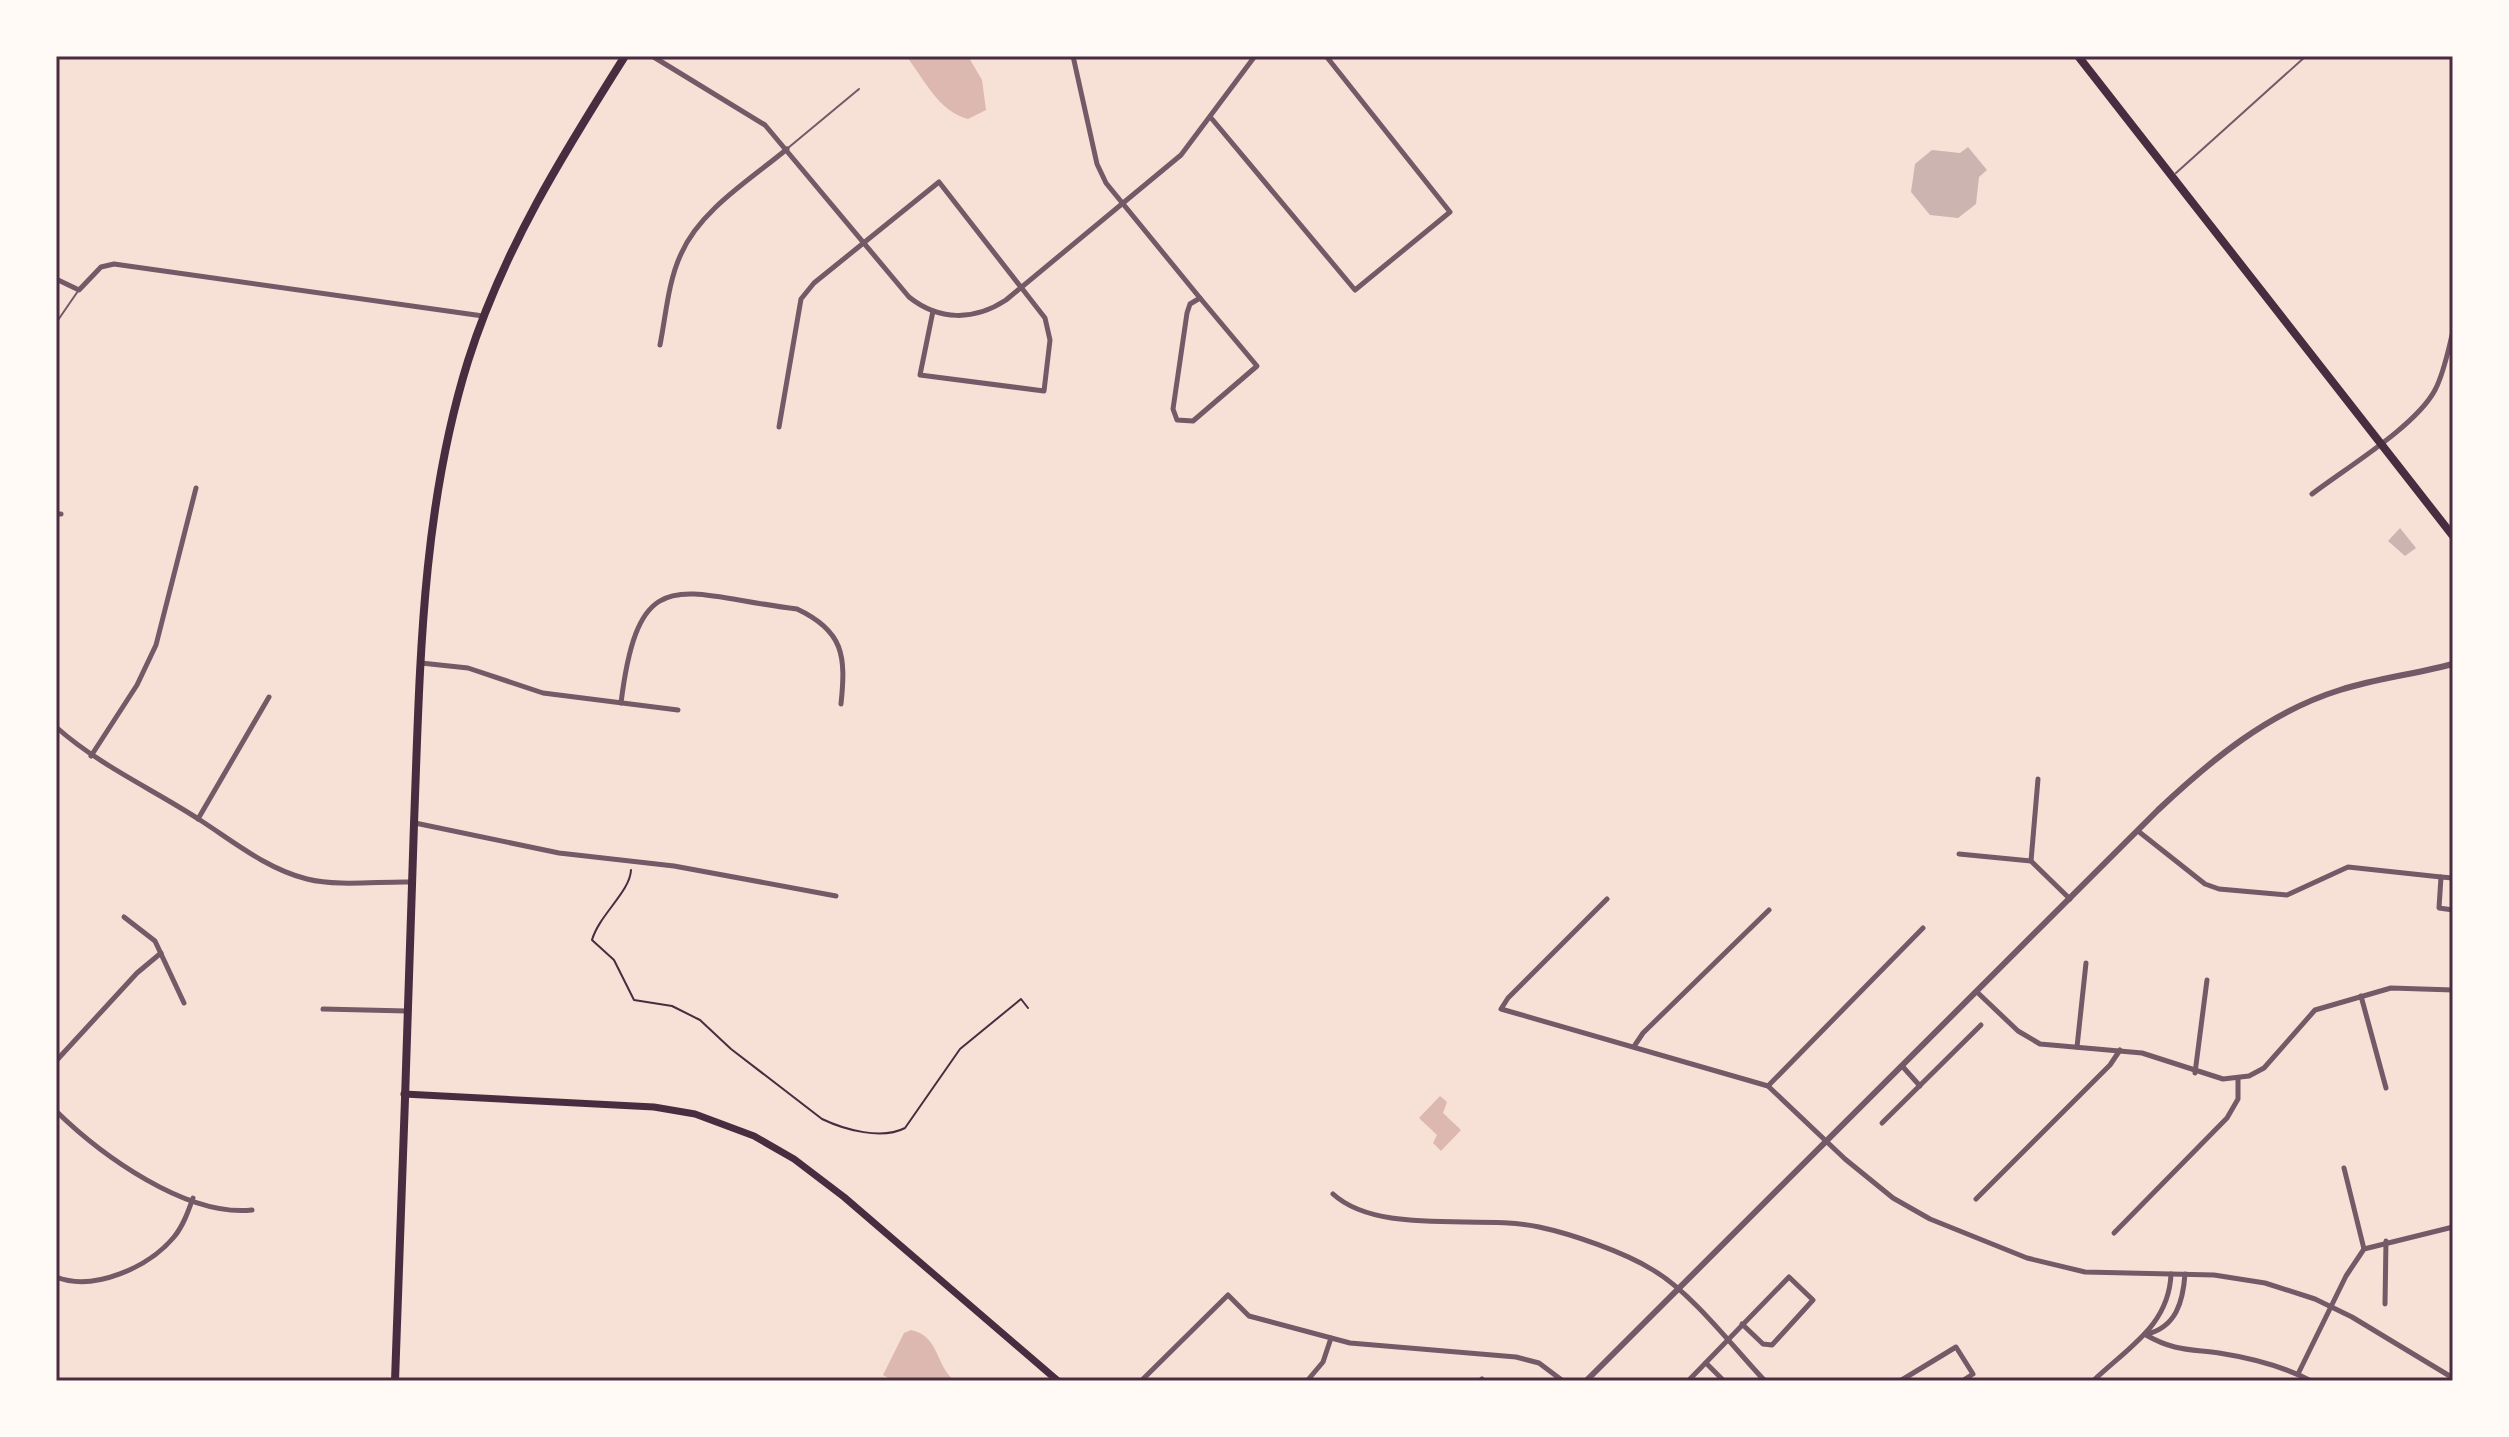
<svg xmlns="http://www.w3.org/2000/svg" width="2509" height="1437" font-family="Mulish,sans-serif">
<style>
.water{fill:#dcb8b0}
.building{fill:#ccb4b1}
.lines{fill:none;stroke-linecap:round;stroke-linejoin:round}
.path{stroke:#4a2c40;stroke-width:2}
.service{stroke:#755966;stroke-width:2}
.minor{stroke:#755966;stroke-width:5}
.tertiary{stroke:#755966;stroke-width:6}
.secondary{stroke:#4a2c40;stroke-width:7}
.primary{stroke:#4a2c40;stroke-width:8}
.trunk{stroke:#4a2c40;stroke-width:8}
.neatline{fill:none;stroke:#4a2c40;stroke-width:3}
</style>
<rect width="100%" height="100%" fill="#f7e1d7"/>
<!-- water -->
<g class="water">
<path d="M 906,56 L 968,56 L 982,80 L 986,110 L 968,119 C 938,111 925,80 906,56 Z"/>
<path d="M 1440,1096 L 1447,1102 L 1443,1113 L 1461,1130 L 1441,1151 L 1433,1143 L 1437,1135 L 1419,1118 Z"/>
<path d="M 911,1330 C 940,1336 935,1366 955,1381 L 894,1381 L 883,1375 L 904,1333 Z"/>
</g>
<!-- building -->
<g class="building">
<path d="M 1968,147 L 1987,170 L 1979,177 L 1976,204 L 1958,218 L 1930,215 L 1911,192 L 1915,164 L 1932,150 L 1960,153 Z"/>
<path d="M 2400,528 L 2416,548 L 2405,556 L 2388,541 Z"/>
</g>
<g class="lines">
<!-- path -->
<path class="path" d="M 631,870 C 630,892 599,915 592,940 L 614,960 L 634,1000 L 672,1006 L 700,1020 L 731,1049 L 822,1119 C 845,1130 882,1140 905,1128 L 960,1049 L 1021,999 L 1028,1008"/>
<!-- service -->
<g class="service">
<path d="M 788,148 L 859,89"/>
<path d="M 2176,173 L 2306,56"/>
<path d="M 56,323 L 78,291"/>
</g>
<!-- minor -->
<g class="minor">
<path d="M 652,56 L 765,125 L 909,297 C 939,321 974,321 1006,300 L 1181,155 L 1255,56"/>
<path d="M 1073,56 L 1097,164 L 1106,183 L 1200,298"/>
<path d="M 1492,56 L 1495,56"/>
<path d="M 1212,119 L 1355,290 L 1450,212 L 1326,56"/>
<path d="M 56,279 L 79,290 L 101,267 L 114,264 L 483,316"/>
<path d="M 1200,298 L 1257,366 L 1193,421 L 1177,420 L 1173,409 L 1187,313 L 1190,304 Z"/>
<path d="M 660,345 C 666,315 668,282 681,254 C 700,210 751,179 787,149"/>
<path d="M 779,427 L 801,299 L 814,283 L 939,182 L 1045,318 L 1050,340 L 1044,391 L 920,375 L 933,311"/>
<path d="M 2312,494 C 2346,468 2416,426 2435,390 C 2444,373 2448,351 2453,331"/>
<path d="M 56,514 L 61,514"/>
<path d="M 421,663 L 468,668 L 543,693 L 678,710"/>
<path d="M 621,703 C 639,557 680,595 797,609 C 844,631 846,656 841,704"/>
<path d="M 56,727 C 100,766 151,788 200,820 C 234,842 267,869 307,879 C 339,887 379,881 412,882"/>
<path d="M 91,756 L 137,685 L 156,645 L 196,488"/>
<path d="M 198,819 L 269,697"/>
<path d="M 415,823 L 559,853 L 674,866 L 836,896"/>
<path d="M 2138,831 L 2205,884 L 2219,889 L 2287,895 L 2348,867 L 2441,877 L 2439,908 L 2453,910"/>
<path d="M 1959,854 L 2031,861 L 2070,899"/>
<path d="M 2031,861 L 2038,779"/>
<path d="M 2441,877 L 2453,878"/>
<path d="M 1607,899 L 1508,998 L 1501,1009 L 1768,1086 L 1845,1159 L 1893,1198 L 1930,1219 L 2027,1258 L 2085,1272 L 2214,1275 L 2265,1283 L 2315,1299 L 2352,1317 L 2453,1378"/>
<path d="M 124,917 L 155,941 L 184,1003"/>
<path d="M 1977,992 L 2018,1031 L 2040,1044 L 2142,1053 L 2223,1079 L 2249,1076 L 2264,1068 L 2315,1010 L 2391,988 L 2453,990"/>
<path d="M 2361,996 L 2386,1088"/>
<path d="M 323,1009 L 407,1011"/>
<path d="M 1635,1045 L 1643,1033 L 1769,910"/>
<path d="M 2077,1047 L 2086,963"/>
<path d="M 56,1061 L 137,973 L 161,953"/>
<path d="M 1903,1067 L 1920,1086"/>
<path d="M 2195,1073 L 2207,980"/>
<path d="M 1768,1086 L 1923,928"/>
<path d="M 56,1111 C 101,1155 186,1217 252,1210"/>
<path d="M 1882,1123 L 1981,1025"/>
<path d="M 2344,1168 L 2364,1249"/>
<path d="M 1333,1194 C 1379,1236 1480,1214 1539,1227 C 1572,1234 1624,1252 1653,1270 C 1693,1294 1732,1346 1765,1381"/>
<path d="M 1976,1199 L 2110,1065 L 2120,1050"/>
<path d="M 2114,1233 L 2227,1118 L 2238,1099 L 2238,1079"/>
<path d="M 56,1277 C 94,1292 149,1267 174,1237 C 183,1226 188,1212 193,1198"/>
<path d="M 2385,1304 L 2386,1241"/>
<path d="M 2147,1334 C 2176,1327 2183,1302 2185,1274"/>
<path d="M 2146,1335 C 2174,1351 2189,1349 2219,1353 C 2251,1358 2283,1366 2311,1381"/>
<path d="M 1706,1363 L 1724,1381"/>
<path d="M 2298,1374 L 2346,1276 L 2364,1249 L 2453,1227"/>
<path d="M 1141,1381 L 1228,1295 L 1249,1316 L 1350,1343 L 1516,1357 L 1539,1363 L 1563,1381"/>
<path d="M 1307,1381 L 1323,1362 L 1331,1338"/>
<path d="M 1480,1381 L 1482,1379"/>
<path d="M 1688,1381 L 1789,1277 L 1813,1300 L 1772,1345 L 1763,1344 L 1742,1324"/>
<path d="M 1900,1381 L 1956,1347 L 1973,1374 L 1962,1381"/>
<path d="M 2093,1381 C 2127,1348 2169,1326 2171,1274"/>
</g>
<!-- tertiary -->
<path class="tertiary" d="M 1586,1381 L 2158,810 C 2211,760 2269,712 2340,690 C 2377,678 2416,674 2453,664"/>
<!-- secondary -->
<path class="secondary" d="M 404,1094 L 654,1107 L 695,1114 L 754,1136 L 794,1159 L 844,1197 L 1058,1381"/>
<!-- primary -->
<path class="primary" d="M 395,1381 C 403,1195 407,1010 414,824 C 420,667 421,512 468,361 C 503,250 563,154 625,56"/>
<!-- trunk -->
<path class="trunk" d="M 2078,56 L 2453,536"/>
</g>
<!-- border -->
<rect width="2509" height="1437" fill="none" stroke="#fffaf5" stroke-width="116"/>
<rect x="58" y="58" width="2393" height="1321" class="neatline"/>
</svg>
